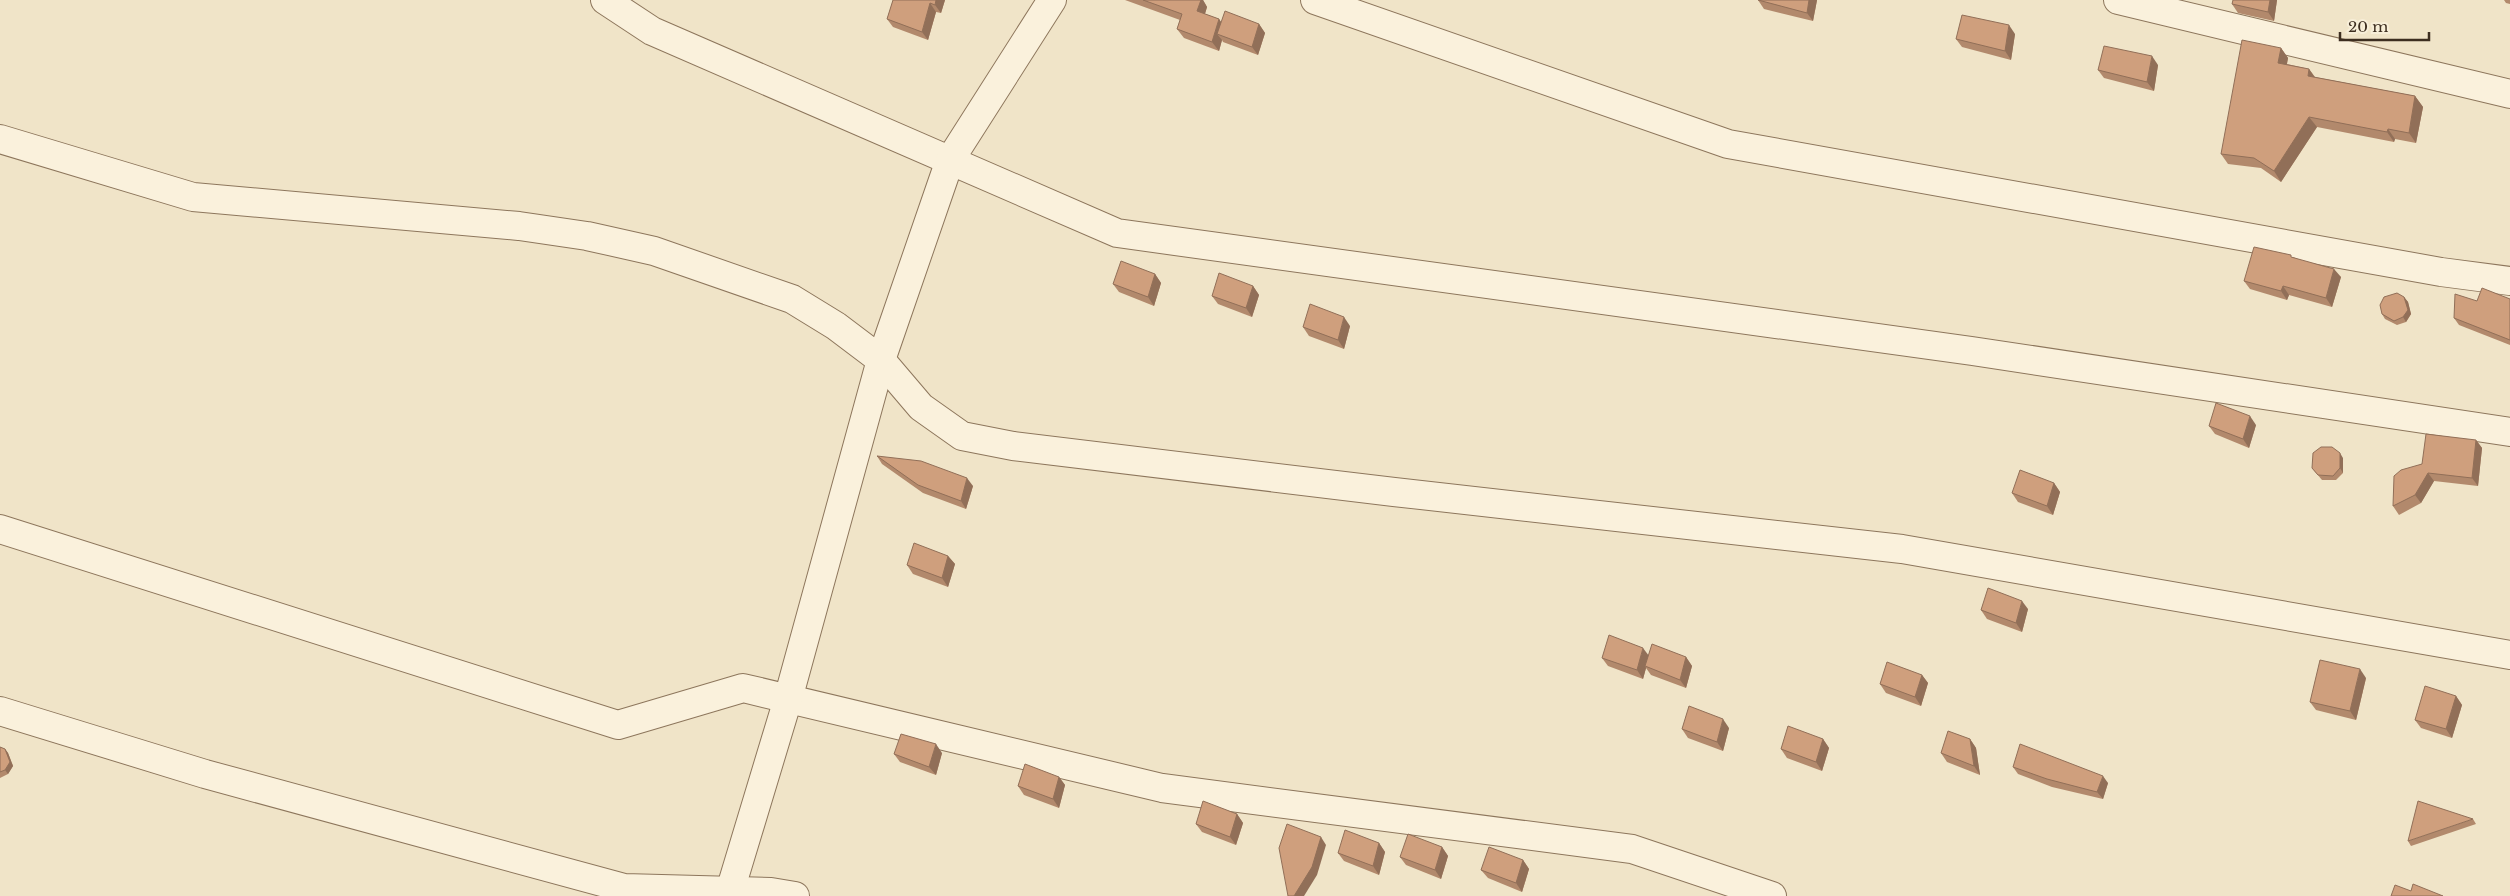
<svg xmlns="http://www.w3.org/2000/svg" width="2510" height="896" font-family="'Libre Baskerville',serif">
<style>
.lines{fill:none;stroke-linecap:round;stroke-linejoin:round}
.minor-casing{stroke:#8d765c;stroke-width:30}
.minor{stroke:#faf1dc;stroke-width:28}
.wall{fill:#b2896c}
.shaded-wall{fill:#916f58}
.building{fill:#cf9f7d;stroke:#916f58}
</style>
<rect width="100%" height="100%" fill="#f0e4c8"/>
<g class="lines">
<!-- minor casing -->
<g class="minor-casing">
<g id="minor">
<path d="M 605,0 L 652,31 L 1117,233 L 1972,351 L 2510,432"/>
<path d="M 1315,0 L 1728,144 L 2441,272 L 2510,281"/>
<path d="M 2118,0 L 2510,94"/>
<path d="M 0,139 L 193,197 L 519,226 L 587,236 L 654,251 L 792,299 L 836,326 L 881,360 L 921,407 L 962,436 L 1013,446 L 1394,492 L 1902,549 L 2510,655"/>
<path d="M 0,529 L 618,725 L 743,688 L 1162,788 L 1632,849 L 1772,896"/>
<path d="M 0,711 L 205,774 L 624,888 L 771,892 L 795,896"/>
<path d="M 731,896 L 730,891 L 788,699 L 881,360 L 950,160 L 1052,0"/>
</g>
</g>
<!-- minor -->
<use href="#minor" class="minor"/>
</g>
<!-- wall -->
<g class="wall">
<path d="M 893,0 L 945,0 L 941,13 L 936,12 L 928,40 L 893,27 L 887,19 Z"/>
<path d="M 1125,0 L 1203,0 L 1207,7 L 1205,14 L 1219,19 L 1221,22 L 1259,24 L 1265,33 L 1258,55 L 1223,42 L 1222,40 L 1219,51 L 1184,38 L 1177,29 L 1180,20 Z"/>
<path d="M 1758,0 L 1817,0 L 1813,21 L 1764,9 Z"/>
<path d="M 2233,0 L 2277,0 L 2274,21 L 2238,13 L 2232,4 Z"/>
<path d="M 2504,0 L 2510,0 L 2510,4 L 2506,3 Z"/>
<path d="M 2015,34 L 2011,60 L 1962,47 L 1956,39 Z"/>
<path d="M 2281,48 L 2288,58 L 2287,64 L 2309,69 L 2315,77 L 2415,96 L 2423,107 L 2416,143 L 2395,139 L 2394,142 L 2317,127 L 2281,182 L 2261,168 L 2228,164 L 2221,154 Z"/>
<path d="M 2158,65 L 2154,91 L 2104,78 L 2098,70 Z"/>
<path d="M 2293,257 L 2341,277 L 2332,307 L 2289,295 L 2287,300 L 2250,289 L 2244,281 Z"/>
<path d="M 1155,274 L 1161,283 L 1154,306 L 1119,292 L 1113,284 Z"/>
<path d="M 1253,286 L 1259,295 L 1252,317 L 1218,304 L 1212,296 Z"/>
<path d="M 2404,297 L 2408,302 L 2411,314 L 2406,322 L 2397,325 L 2385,319 L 2382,314 Z"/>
<path d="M 2510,299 L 2510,345 L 2459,325 L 2454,318 L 2477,301 Z"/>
<path d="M 1350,326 L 1344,349 L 1309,336 L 1303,327 Z"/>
<path d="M 2256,425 L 2249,448 L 2215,434 L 2209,426 Z"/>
<path d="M 2476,440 L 2482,448 L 2478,486 L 2434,481 L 2421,503 L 2399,515 L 2393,506 L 2422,464 Z"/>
<path d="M 877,456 L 973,486 L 966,509 L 923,493 L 882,464 Z"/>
<path d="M 2343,458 L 2343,473 L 2336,480 L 2322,480 L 2312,468 Z"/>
<path d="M 2054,483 L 2060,492 L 2053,515 L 2018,502 L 2012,493 Z"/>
<path d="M 948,556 L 955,564 L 948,587 L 913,574 L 907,565 Z"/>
<path d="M 2028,609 L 2022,632 L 1987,619 L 1981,610 Z"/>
<path d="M 1649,655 L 1686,657 L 1692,666 L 1686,688 L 1651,675 L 1646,668 L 1643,679 L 1608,666 L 1602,658 Z"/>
<path d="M 1922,675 L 1928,683 L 1921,706 L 1886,693 L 1880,684 Z"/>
<path d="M 2366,678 L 2356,720 L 2316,710 L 2310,702 Z"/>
<path d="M 2456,696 L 2462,705 L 2452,738 L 2421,728 L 2415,720 Z"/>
<path d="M 1729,728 L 1723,751 L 1688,738 L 1682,729 Z"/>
<path d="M 1823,739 L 1829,748 L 1822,771 L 1787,758 L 1781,749 Z"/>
<path d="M 1970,739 L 1976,748 L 1980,775 L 1947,762 L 1941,753 Z"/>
<path d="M 0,747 L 5,749 L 8,753 L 13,766 L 8,774 L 0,778 Z"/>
<path d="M 942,753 L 936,775 L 900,762 L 894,754 Z"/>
<path d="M 2013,767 L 2108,783 L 2103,799 L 2052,787 L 2018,774 Z"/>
<path d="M 1059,777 L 1065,785 L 1059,808 L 1024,795 L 1018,786 Z"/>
<path d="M 1237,814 L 1243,823 L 1236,845 L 1202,832 L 1196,824 Z"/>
<path d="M 2473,819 L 2476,824 L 2411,846 L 2408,841 Z"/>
<path d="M 1379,843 L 1385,852 L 1379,875 L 1344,861 L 1338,853 Z"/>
<path d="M 1442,847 L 1448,856 L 1441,879 L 1406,865 L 1400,857 Z"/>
<path d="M 1523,860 L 1529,869 L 1522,892 L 1488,878 L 1481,870 Z"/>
</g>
<!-- shaded-wall -->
<g class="shaded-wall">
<path d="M 936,0 L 945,0 L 941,13 L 935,5 Z"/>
<path d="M 1201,0 L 1203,0 L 1207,7 L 1203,20 L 1197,11 Z"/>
<path d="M 1809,0 L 1817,0 L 1813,21 L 1807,13 Z"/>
<path d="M 2270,0 L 2277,0 L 2274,21 L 2268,12 Z"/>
<path d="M 930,3 L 936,12 L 928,40 L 922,32 Z"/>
<path d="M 1219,19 L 1225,28 L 1217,34 L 1222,40 L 1219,51 L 1212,42 Z"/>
<path d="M 1259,24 L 1265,33 L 1258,55 L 1252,47 Z"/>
<path d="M 2009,25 L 2015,34 L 2011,60 L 2005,51 Z"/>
<path d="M 2281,48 L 2288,58 L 2285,73 L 2278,63 Z"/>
<path d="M 2152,56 L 2158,65 L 2154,91 L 2147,82 Z"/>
<path d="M 2309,69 L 2316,79 L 2308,76 Z"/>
<path d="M 2415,96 L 2423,107 L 2416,143 L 2409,133 Z"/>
<path d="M 2309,117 L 2317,127 L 2281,182 L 2274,171 Z"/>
<path d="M 2388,129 L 2395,139 L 2394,142 L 2387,132 Z"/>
<path d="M 2334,269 L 2341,277 L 2332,307 L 2326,298 Z"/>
<path d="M 1155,274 L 1161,283 L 1154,306 L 1148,297 Z"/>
<path d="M 1253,286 L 1259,295 L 1252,317 L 1246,308 Z"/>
<path d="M 2283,286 L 2289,295 L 2287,300 L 2281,291 Z"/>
<path d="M 2404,297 L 2408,302 L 2411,314 L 2406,322 L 2403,317 Z"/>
<path d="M 1344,317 L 1350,326 L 1344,349 L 1338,340 Z"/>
<path d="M 2250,416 L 2256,425 L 2249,448 L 2243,439 Z"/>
<path d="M 2476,440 L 2482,448 L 2478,486 L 2472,478 Z"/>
<path d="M 2340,453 L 2343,458 L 2343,473 L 2340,468 Z"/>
<path d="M 2428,473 L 2434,481 L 2421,503 L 2415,495 Z"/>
<path d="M 967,478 L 973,486 L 966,509 L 961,501 Z"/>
<path d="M 2054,483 L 2060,492 L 2053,515 L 2047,506 Z"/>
<path d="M 948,556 L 955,564 L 948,587 L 942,578 Z"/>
<path d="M 2022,601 L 2028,609 L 2022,632 L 2016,623 Z"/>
<path d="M 1643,648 L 1649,656 L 1645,666 L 1646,668 L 1643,679 L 1637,670 Z"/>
<path d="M 1686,657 L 1692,666 L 1686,688 L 1680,680 Z"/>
<path d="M 2360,669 L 2366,678 L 2356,720 L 2350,711 Z"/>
<path d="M 1922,675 L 1928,683 L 1921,706 L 1915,697 Z"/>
<path d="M 2456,696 L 2462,705 L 2452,738 L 2446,729 Z"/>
<path d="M 1723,719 L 1729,728 L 1723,751 L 1717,742 Z"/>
<path d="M 1823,739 L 1829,748 L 1822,771 L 1816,762 Z"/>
<path d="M 1970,739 L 1976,748 L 1980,775 L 1974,766 Z"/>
<path d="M 936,744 L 942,753 L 936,775 L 929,767 Z"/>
<path d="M 5,749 L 8,753 L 13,766 L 8,774 L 5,770 Z"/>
<path d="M 2103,776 L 2108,783 L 2103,799 L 2097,792 Z"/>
<path d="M 1059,777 L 1065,785 L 1059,808 L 1053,799 Z"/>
<path d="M 1237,814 L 1243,823 L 1236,845 L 1230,837 Z"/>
<path d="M 1321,837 L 1326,845 L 1317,875 L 1304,896 L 1294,896 Z"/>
<path d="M 1379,843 L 1385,852 L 1379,875 L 1373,866 Z"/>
<path d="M 1442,847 L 1448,856 L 1441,879 L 1435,870 Z"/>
<path d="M 1523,860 L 1529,869 L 1522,892 L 1516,883 Z"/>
</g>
<!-- building -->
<g class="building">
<path d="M 893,0 L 936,0 L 935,5 L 930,3 L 922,32 L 887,19 Z"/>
<path d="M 1143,0 L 1201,0 L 1197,11 L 1219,19 L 1212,42 L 1177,29 L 1182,14 Z"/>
<path d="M 1758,0 L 1809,0 L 1807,13 Z"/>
<path d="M 2233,0 L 2270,0 L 2268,12 L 2232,4 Z"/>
<path d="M 1225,11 L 1259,24 L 1252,47 L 1217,34 Z"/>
<path d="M 1962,15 L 2009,25 L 2005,51 L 1956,39 Z"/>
<path d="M 2242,40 L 2281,48 L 2278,63 L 2309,69 L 2308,76 L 2415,96 L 2409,133 L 2388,129 L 2387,132 L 2309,117 L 2274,171 L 2254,158 L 2221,154 Z"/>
<path d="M 2104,46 L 2152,56 L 2147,82 L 2098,70 Z"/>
<path d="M 2254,247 L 2291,255 L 2291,257 L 2334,269 L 2326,298 L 2283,286 L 2281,291 L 2244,281 Z"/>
<path d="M 1121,261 L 1155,274 L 1148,297 L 1113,284 Z"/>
<path d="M 1219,273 L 1253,286 L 1246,308 L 1212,296 Z"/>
<path d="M 2482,288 L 2510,299 L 2510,340 L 2454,318 L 2455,294 L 2477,301 Z"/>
<path d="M 2397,293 L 2404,297 L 2408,310 L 2403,317 L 2394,321 L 2382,314 L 2380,305 L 2384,297 Z"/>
<path d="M 1310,304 L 1344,317 L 1338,340 L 1303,327 Z"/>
<path d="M 2216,403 L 2250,416 L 2243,439 L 2209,426 Z"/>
<path d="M 2426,434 L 2476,440 L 2472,478 L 2428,473 L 2415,495 L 2393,506 L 2394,476 L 2401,470 L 2422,464 Z"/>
<path d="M 2321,447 L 2332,447 L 2340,453 L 2340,468 L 2333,476 L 2318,475 L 2312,468 L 2313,453 Z"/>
<path d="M 877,456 L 921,461 L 967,478 L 961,501 L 918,485 Z"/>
<path d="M 2020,470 L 2054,483 L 2047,506 L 2012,493 Z"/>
<path d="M 914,543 L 948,556 L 942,578 L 907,565 Z"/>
<path d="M 1988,588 L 2022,601 L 2016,623 L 1981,610 Z"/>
<path d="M 1609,635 L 1643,648 L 1637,670 L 1602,658 Z"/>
<path d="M 1652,644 L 1686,657 L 1680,680 L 1645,666 Z"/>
<path d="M 2320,660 L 2360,669 L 2350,711 L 2310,702 Z"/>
<path d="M 1887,662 L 1922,675 L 1915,697 L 1880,684 Z"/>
<path d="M 2425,686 L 2456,696 L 2446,729 L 2415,720 Z"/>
<path d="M 1689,706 L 1723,719 L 1717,742 L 1682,729 Z"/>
<path d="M 1788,726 L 1823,739 L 1816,762 L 1781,749 Z"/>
<path d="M 1948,731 L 1970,739 L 1974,766 L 1941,753 Z"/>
<path d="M 901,734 L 936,744 L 929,767 L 894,754 Z"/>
<path d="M 2020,744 L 2103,776 L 2097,792 L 2047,779 L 2013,767 Z"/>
<path d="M 0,747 L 5,749 L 10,762 L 5,770 L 0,772 Z"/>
<path d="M 1025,764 L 1059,777 L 1053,799 L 1018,786 Z"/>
<path d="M 1203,801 L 1237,814 L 1230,837 L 1196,824 Z"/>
<path d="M 2418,801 L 2473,819 L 2408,841 Z"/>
<path d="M 1287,824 L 1321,837 L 1312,867 L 1294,896 L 1288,896 L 1279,848 Z"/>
<path d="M 1345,830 L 1379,843 L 1373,866 L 1338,853 Z"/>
<path d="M 1408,834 L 1442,847 L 1435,870 L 1400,857 Z"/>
<path d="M 1489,847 L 1523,860 L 1516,883 L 1481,870 Z"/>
<path d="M 2413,884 L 2443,896 L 2391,896 L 2395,885 L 2411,891 Z"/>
</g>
<!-- scale -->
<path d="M2340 32v8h89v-8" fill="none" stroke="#3d2e20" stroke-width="2.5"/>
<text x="2348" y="32" font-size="15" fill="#3d2e20" stroke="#f7eed8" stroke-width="4" paint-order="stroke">20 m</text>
</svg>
